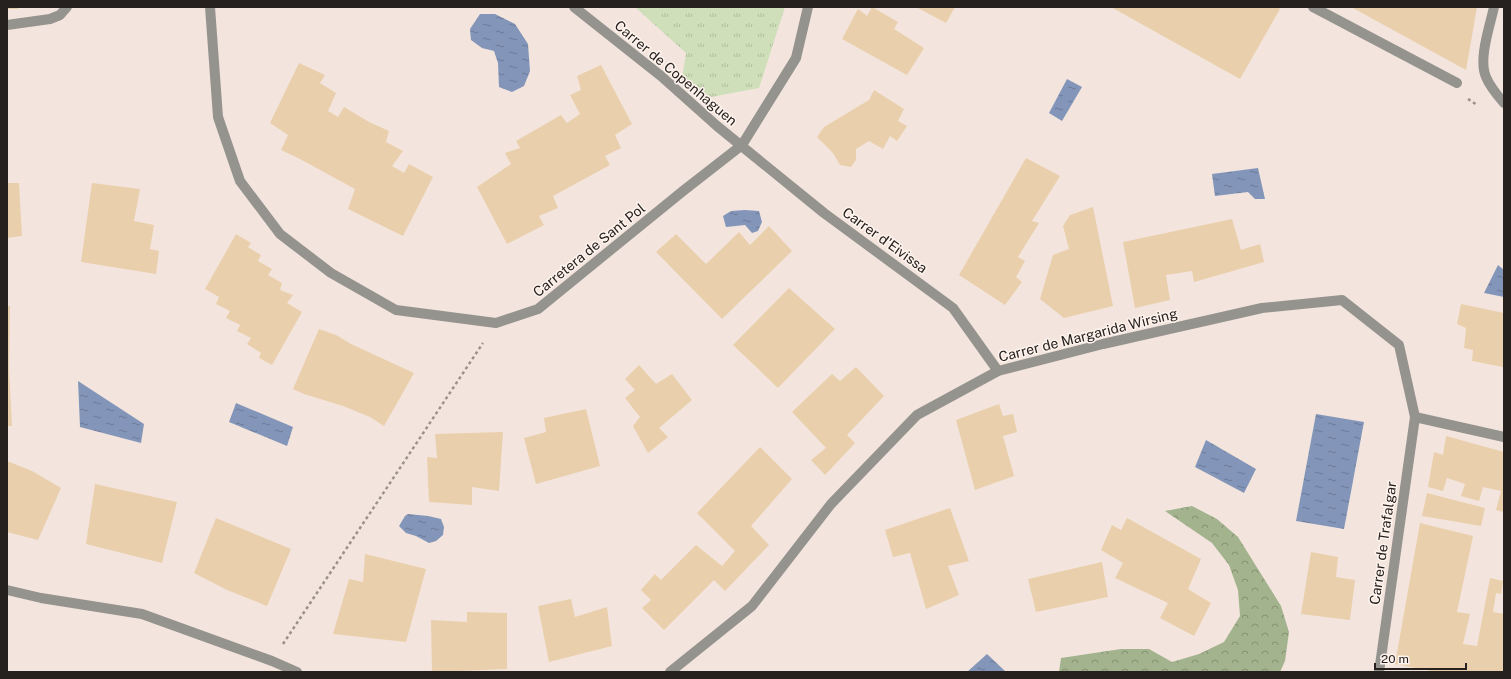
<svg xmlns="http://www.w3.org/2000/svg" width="1511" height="679" font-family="'Public Sans',sans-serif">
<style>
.forest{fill:url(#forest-crowns)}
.park{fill:url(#park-tufts)}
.water{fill:url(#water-ripples)}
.building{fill:#eacfac}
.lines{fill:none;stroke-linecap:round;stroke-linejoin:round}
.path{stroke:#9b918b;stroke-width:2.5;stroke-dasharray:3 3;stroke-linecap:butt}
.lane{stroke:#95938e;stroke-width:10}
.street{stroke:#95938e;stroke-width:10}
.labels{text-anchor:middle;stroke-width:3;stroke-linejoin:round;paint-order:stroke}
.street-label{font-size:14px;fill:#26211e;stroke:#fef3ed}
</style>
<defs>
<pattern id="forest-crowns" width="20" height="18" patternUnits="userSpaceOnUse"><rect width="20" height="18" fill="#a3b38e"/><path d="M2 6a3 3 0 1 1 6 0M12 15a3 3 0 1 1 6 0" fill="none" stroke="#859173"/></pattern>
<pattern id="park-tufts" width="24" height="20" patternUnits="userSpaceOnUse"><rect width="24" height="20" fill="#cedfb9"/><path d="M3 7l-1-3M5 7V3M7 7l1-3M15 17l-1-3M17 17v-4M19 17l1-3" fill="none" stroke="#b1bf9f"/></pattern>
<pattern id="water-ripples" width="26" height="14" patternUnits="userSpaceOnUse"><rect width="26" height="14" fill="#8396b9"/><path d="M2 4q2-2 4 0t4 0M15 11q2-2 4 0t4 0" fill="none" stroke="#6b7a96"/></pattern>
</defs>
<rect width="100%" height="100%" fill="#f3e5dd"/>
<!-- forest -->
<path class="forest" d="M 1192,506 L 1217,519 L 1238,537 L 1281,606 L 1289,632 L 1285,661 L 1280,672 L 1059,672 L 1061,658 L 1121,649 L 1149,649 L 1172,662 L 1199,654 L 1224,642 L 1240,616 L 1238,590 L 1229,565 L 1212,543 L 1165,511 Z"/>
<!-- park -->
<path class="park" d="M 635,7 L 785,7 L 759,88 L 711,97 L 682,79 L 686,53 Z"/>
<!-- water -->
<g class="water">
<path d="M 480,14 L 495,14 L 515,24 L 528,44 L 530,71 L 524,86 L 512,92 L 499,87 L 498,63 L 494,51 L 482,48 L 471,40 L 470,29 Z"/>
<path d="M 1067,79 L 1082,87 L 1062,121 L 1049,113 Z"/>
<path d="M 1258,168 L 1265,199 L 1255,199 L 1248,192 L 1215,196 L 1212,174 Z"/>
<path d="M 745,210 L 759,211 L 762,222 L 758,231 L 752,233 L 745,225 L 726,227 L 723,216 L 731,211 Z"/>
<path d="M 1498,265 L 1504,270 L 1504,297 L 1484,293 Z"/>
<path d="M 78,381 L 144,424 L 141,443 L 80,427 Z"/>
<path d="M 236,403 L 293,427 L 287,446 L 229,422 Z"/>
<path d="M 1316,414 L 1364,422 L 1344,529 L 1296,521 Z"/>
<path d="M 1206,440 L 1256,469 L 1244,493 L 1195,467 Z"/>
<path d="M 408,514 L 428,516 L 441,519 L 444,527 L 443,535 L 436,541 L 429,543 L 416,536 L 406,533 L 399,526 L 405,516 Z"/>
<path d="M 987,654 L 1006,672 L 967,672 Z"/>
</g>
<!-- building -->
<g class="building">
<rect x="7" y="7" width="11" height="2"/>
<path d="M 872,7 L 898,22 L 894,29 L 924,48 L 907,75 L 842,39 L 858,9 L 867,16 Z"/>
<path d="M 916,7 L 955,7 L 946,23 Z"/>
<path d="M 1111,7 L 1277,7 L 1280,9 L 1240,79 Z"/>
<path d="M 1351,7 L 1477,7 L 1466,70 Z"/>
<path d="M 299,63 L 325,75 L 320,83 L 336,93 L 328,111 L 338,117 L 344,107 L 369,122 L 389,131 L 386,142 L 403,151 L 392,166 L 404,173 L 409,164 L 433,177 L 403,236 L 348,209 L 355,189 L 298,158 L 281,150 L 288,135 L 270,123 Z"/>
<path d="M 601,65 L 632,124 L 615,135 L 621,148 L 605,156 L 610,165 L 553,196 L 558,208 L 539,216 L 544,225 L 507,244 L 477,187 L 511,164 L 505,153 L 520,148 L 516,141 L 561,115 L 567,123 L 580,114 L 570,95 L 581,90 L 577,76 Z"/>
<path d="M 874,90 L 904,109 L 898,121 L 907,126 L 897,141 L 890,136 L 883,149 L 869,141 L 856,149 L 856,160 L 851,167 L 840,165 L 833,153 L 817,137 L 824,127 L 869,100 Z"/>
<path d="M 1026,158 L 1060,176 L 1032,221 L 1039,223 L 1018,257 L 1025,261 L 1016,277 L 1022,282 L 1005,305 L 959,275 Z"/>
<path d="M 7,183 L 19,183 L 22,236 L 7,238 Z"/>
<path d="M 92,183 L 140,189 L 134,221 L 154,225 L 150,249 L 159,251 L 156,274 L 81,262 Z"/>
<path d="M 1093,207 L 1113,306 L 1064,318 L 1040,299 L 1053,255 L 1069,249 L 1063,226 L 1070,215 Z"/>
<path d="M 1232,219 L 1241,250 L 1260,244 L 1264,262 L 1194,282 L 1192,271 L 1166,275 L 1170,300 L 1135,308 L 1123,242 Z"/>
<path d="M 769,226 L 792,251 L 722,319 L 656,252 L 676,234 L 706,264 L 739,232 L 750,245 Z"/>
<path d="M 236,234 L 251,243 L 248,247 L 261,255 L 258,261 L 272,269 L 268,275 L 282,283 L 280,290 L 293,295 L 287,303 L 302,312 L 272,365 L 259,358 L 261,353 L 247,344 L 251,338 L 237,331 L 240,325 L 226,318 L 230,311 L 216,304 L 219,297 L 205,289 Z"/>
<path d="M 789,288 L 835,329 L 778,388 L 733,345 Z"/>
<path d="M 1461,304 L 1504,313 L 1503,367 L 1472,361 L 1473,350 L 1464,348 L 1466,328 L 1457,324 Z"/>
<path d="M 7,306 L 10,306 L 9,368 L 12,426 L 7,426 Z"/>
<path d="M 319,329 L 336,335 L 351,344 L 414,373 L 384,426 L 370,417 L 343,406 L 304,394 L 293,389 Z"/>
<path d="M 639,365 L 656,384 L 672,374 L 692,400 L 659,428 L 668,437 L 648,453 L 633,426 L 640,417 L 625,398 L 635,390 L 625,379 Z"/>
<path d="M 856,367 L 884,396 L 847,435 L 855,443 L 825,475 L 811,460 L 826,448 L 792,412 L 832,374 L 840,381 Z"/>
<path d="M 999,404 L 1003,416 L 1013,414 L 1017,432 L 1003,436 L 1014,476 L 975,490 L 956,420 Z"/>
<path d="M 586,409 L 600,466 L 536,484 L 524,438 L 546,432 L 544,418 Z"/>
<path d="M 503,432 L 499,491 L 472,487 L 472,505 L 429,502 L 427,457 L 437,458 L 435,434 Z"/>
<path d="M 1446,436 L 1504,452 L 1504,512 L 1496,510 L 1501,491 L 1483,487 L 1479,501 L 1461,496 L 1465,484 L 1447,478 L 1443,491 L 1428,487 L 1434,452 L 1443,455 Z"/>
<path d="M 760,447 L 792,479 L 751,526 L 769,545 L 725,591 L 714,580 L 664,630 L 642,608 L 651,600 L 641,590 L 655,574 L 661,580 L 696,545 L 722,566 L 735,551 L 697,513 Z"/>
<path d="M 7,461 L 32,471 L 61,488 L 38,540 L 7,532 Z"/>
<path d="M 95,484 L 177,502 L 162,563 L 86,544 Z"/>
<path d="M 1427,493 L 1485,508 L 1481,526 L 1422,516 Z"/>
<path d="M 950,508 L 969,561 L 948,566 L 959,595 L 926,609 L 910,553 L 893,557 L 885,530 Z"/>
<path d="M 216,518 L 291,549 L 267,606 L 227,590 L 194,573 Z"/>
<path d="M 1127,518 L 1201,559 L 1188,589 L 1211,603 L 1194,636 L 1160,618 L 1168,603 L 1115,578 L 1123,563 L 1101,550 L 1112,525 L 1121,530 Z"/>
<path d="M 1420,523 L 1473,536 L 1457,612 L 1470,614 L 1463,644 L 1477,646 L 1490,578 L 1503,581 L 1501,594 L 1496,593 L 1493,612 L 1504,614 L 1504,672 L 1436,672 L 1395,664 Z"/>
<path d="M 1311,552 L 1338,557 L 1336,577 L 1355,580 L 1350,620 L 1301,614 Z"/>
<path d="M 365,554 L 426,569 L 406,642 L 333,634 L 349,579 L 363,582 Z"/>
<path d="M 1102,562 L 1108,597 L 1036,612 L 1028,579 Z"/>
<path d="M 571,599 L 575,617 L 607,607 L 612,646 L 549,662 L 538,606 Z"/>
<path d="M 467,612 L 507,613 L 507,669 L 432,672 L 431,620 L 467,622 Z"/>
</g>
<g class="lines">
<!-- path -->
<g class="path">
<path d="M 1468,99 L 1477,105"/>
<path d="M 283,644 L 483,343"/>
</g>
<!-- lane -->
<path class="lane" d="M 7,25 L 50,19 L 60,15 L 67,7"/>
<!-- street -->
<g class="street">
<path d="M 210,7 L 218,117 L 240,181 L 280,234 L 331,273 L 396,310 L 496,323 L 538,309 L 683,191 L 742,145 L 796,58 L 808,7"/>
<path d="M 574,7 L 661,76 L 717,126 L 824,213 L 953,308 L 998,371"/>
<path d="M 1313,7 L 1457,83"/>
<path d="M 1494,7 C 1490,26 1478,59 1486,77 C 1490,87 1497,95 1504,103"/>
<path d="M 1415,417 L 1504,437"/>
<path d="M 7,590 L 41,598 L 142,614 L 272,661 L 297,672"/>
<path d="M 670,672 L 752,606 L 831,504 L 917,415 L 998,371 L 1103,344 L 1262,308 L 1342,300 L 1399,345 L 1415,417 L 1379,672"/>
</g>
</g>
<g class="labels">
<!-- street labels -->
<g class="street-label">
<text transform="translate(676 73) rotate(40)" y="5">Carrer de Copenhaguen</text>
<text transform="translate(885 240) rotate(36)" y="5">Carrer d'Eivissa</text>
<text transform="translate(589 250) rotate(-39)" y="5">Carretera de Sant Pol</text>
<text transform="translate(1088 335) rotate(-14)" y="5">Carrer de Margarida Wirsing</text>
<text transform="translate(1383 543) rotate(-82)" y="5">Carrer de Trafalgar</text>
</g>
</g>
<!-- border -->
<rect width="1511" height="679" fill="none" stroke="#26211e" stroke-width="16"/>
<!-- scale -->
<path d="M1375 663v6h91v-6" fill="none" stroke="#26211e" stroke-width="2"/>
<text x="1381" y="663" font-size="12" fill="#26211e" stroke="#fef3ed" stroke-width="3" paint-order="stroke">20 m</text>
</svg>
